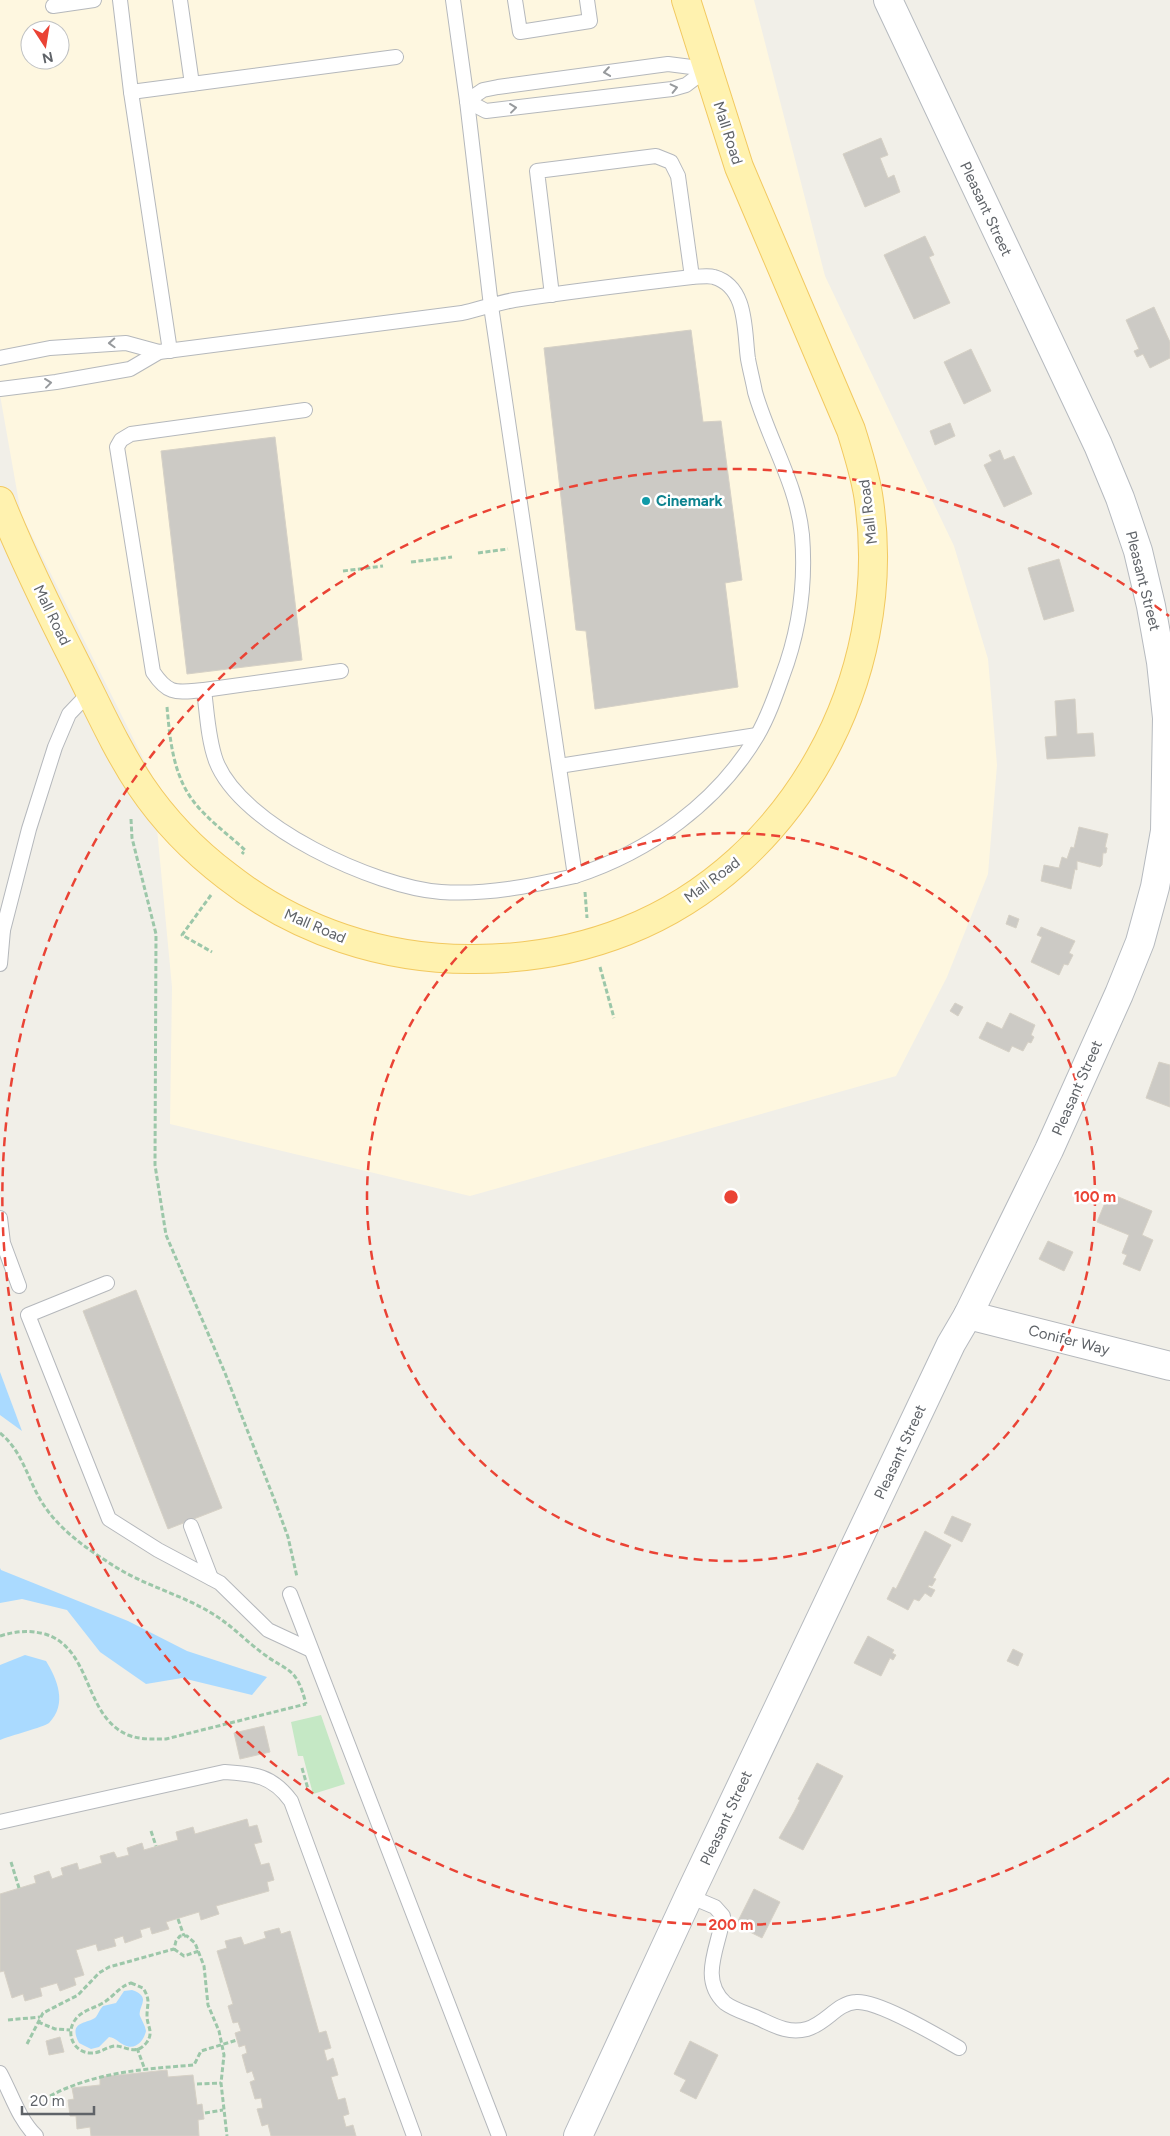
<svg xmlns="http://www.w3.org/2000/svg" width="1170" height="2136" font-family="Figtree,sans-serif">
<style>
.commercial{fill:#fef7e0;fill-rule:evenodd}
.green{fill:#c5e8c5}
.water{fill:#aadaff}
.building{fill:#cccac5;stroke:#d6d1c6}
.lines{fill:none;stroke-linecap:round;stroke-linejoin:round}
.service-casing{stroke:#b5b8bc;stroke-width:16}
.minor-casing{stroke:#b5b8bc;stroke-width:30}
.secondary-casing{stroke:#b6babf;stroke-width:30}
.primary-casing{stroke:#f2c960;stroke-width:30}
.path{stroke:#9cc7a9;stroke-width:3;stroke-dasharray:5 2.5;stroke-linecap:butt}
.service{stroke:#fff;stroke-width:14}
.minor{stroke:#fff;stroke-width:28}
.secondary{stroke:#fff;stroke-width:28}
.primary{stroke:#fff2af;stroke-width:28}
.oneway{stroke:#979a9d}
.ring{fill:none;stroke:#ea4335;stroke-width:2.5;stroke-dasharray:9 6}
.culture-dot{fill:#0f9aa8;stroke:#fff;stroke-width:2}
.labels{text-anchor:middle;stroke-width:5;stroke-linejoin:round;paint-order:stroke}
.street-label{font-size:15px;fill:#5f6368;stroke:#fff}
.culture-label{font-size:15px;font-weight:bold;fill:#0d838f;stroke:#fff;text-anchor:start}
.centre{fill:#ea4335;stroke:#fff;stroke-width:2.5}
.ring-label{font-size:15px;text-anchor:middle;font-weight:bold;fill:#ea4335;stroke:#fff;stroke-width:5;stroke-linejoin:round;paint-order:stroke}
</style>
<rect width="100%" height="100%" fill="#f1efe8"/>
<!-- commercial -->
<path class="commercial" d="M 0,0 L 754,0 L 825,276 L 954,546 L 988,659 L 997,765 L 988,874 L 947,977 L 896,1076 L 470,1196 L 170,1124 L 172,987 L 152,776 L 21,514 L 0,395 ZM 30,30 L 60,30 L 60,60 L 30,60 Z"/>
<!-- green -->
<path class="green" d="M 321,1715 L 345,1784 L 313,1794 L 303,1756 L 298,1756 L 291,1722 Z"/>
<!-- water -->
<g class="water">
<path d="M 0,1372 L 22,1431 L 0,1415 Z"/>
<path d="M 0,1568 L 1,1570 L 128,1621 L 187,1651 L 267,1677 L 252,1695 L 182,1678 L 146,1684 L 100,1652 L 67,1610 L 22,1599 L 0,1603 Z"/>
<path d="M 25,1655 L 46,1661 C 57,1679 68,1704 49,1723 C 44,1727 9,1736 0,1740 L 0,1665 Z"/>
<path d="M 132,1990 C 153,1997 137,2007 140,2016 C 142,2021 145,2025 146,2031 C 144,2041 135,2051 124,2045 C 118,2042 116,2038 109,2037 L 99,2047 L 91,2049 L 79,2043 C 67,2020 89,2024 96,2017 C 98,2014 100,2009 103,2006 L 116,2003 L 124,1991 Z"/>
</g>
<!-- building -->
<g class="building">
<path d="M 881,138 L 888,155 L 880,158 L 888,178 L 894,175 L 900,192 L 865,207 L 843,154 Z"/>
<path d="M 925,236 L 934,255 L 929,257 L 950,303 L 914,319 L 884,255 Z"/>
<path d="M 1154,307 L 1170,342 L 1170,358 L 1150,368 L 1143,354 L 1137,357 L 1134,351 L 1139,349 L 1126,320 Z"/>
<path d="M 691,330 L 703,422 L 721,421 L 742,580 L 725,583 L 738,687 L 595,709 L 586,631 L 576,630 L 544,348 Z"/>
<path d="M 971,349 L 991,391 L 964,404 L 944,362 Z"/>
<path d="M 950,423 L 955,436 L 935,445 L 930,431 Z"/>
<path d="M 275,437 L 302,660 L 187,674 L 161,451 Z"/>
<path d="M 1000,450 L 1004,460 L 1014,456 L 1032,494 L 1004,507 L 984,465 L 992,461 L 989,455 Z"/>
<path d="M 1059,559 L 1074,611 L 1044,620 L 1028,568 Z"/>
<path d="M 1075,699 L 1077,734 L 1093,733 L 1095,756 L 1047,759 L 1045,737 L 1057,736 L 1055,701 Z"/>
<path d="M 1079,827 L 1108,834 L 1105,847 L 1107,848 L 1106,853 L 1103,853 L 1102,865 L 1100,867 L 1077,861 L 1077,870 L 1075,869 L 1071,889 L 1041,881 L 1044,865 L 1059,868 L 1062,857 L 1067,859 L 1071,847 L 1074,848 Z"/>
<path d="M 1009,915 L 1019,919 L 1016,928 L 1006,924 Z"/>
<path d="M 1041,927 L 1075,941 L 1069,953 L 1073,955 L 1068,965 L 1064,964 L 1059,975 L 1031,962 L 1042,937 L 1037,935 Z"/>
<path d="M 955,1003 L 963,1007 L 958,1016 L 950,1011 Z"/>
<path d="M 1010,1013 L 1035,1025 L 1031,1035 L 1034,1037 L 1031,1043 L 1028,1042 L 1023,1051 L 1012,1046 L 1009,1052 L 979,1038 L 987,1022 L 1002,1029 Z"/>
<path d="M 1159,1062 L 1170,1065 L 1170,1107 L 1146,1098 Z"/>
<path d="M 1109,1193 L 1152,1211 L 1142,1235 L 1153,1240 L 1140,1271 L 1123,1264 L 1127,1255 L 1122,1253 L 1129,1235 L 1097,1222 Z"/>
<path d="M 1048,1241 L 1073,1252 L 1064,1271 L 1039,1259 Z"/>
<path d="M 136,1290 L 222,1508 L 168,1529 L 83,1311 Z"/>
<path d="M 952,1516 L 971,1524 L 962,1542 L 944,1533 Z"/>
<path d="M 925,1531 L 951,1545 L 933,1578 L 936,1579 L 932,1586 L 929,1585 L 928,1587 L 935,1590 L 931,1597 L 925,1593 L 919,1601 L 914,1599 L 908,1610 L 887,1599 L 893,1587 L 896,1589 Z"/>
<path d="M 868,1636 L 894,1650 L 892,1653 L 896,1655 L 893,1660 L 890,1658 L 881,1676 L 854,1663 Z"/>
<path d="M 1013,1649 L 1023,1654 L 1018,1666 L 1007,1661 Z"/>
<path d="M 264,1726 L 270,1752 L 240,1759 L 234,1733 Z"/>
<path d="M 817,1763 L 843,1776 L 803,1850 L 779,1838 L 794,1812 L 800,1800 L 798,1799 Z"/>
<path d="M 247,1819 L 249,1827 L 257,1825 L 262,1842 L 254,1844 L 261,1865 L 269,1863 L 274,1880 L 267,1882 L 269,1891 L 216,1906 L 219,1914 L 201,1920 L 199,1912 L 166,1922 L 169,1929 L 152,1934 L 150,1927 L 140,1930 L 142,1937 L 125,1943 L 123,1936 L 114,1939 L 116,1946 L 98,1951 L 96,1944 L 76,1950 L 84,1975 L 74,1978 L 76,1985 L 60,1991 L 57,1983 L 40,1988 L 42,1996 L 25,2001 L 23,1994 L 12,1998 L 4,1971 L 0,1972 L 0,1894 L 36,1883 L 34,1876 L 49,1871 L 52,1879 L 63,1875 L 61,1868 L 77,1863 L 79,1870 L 102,1863 L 100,1856 L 114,1852 L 117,1858 L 129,1855 L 127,1848 L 142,1843 L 144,1850 L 178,1840 L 176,1832 L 193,1827 L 195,1834 Z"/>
<path d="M 754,1889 L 780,1902 L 762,1938 L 736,1925 Z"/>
<path d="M 279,1928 L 281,1934 L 290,1931 L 319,2033 L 326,2031 L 331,2048 L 324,2050 L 327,2061 L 333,2058 L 338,2075 L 331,2077 L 338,2100 L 345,2098 L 349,2114 L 343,2116 L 346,2127 L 353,2125 L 356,2136 L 271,2136 L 268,2124 L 262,2126 L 257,2109 L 263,2108 L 261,2098 L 255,2099 L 250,2082 L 255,2080 L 252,2071 L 247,2073 L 242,2055 L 247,2053 L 245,2045 L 239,2047 L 235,2033 L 241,2031 L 238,2022 L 233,2023 L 228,2006 L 233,2004 L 217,1951 L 227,1948 L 225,1941 L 241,1937 L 244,1945 L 266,1938 L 264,1932 Z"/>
<path d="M 60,2037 L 64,2052 L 49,2055 L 46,2041 Z"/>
<path d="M 690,2041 L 718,2055 L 696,2099 L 680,2091 L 686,2080 L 674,2074 Z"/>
<path d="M 167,2070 L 168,2077 L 193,2075 L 197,2105 L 202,2104 L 204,2119 L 198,2120 L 199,2136 L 91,2136 L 90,2127 L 77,2129 L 76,2116 L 70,2116 L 68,2100 L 74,2099 L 72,2088 L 100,2085 L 100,2077 Z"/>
</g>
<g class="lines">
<!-- service casing -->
<g class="service-casing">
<g id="service">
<path d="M 120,0 L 131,92 L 170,351"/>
<path d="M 180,0 L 192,84"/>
<path d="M 515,0 L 520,32 L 590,21 L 587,0"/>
<path d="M 53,6 L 94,0"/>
<path d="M 131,92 L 396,57"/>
<path d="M 467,101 L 486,111 L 672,89 L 686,85 L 707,69"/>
<path d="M 467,101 L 483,90 L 498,87 L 668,64 L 707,69"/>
<path d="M 552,295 L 537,171 L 656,156 L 671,162 L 678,176 L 692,277"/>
<path d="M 0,358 L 50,348 L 126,343 L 159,352"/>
<path d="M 0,389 L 56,382 L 130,369 L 159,352 L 462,313 C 479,309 497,303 514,300 C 573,291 632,284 692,277 C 698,277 708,275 714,277 C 748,287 744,331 748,359 C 750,370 753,381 755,392 C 769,441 797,484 802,535 C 806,583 799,632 782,677 C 775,697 768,717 757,736 C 717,803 649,852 575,876 L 491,306 L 467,101 L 453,0"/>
<path d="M 305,410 L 131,434 L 121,440 L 117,447 L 153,672 C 169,696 177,692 204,690 C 207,713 208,739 216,761 C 241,826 375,887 441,892 C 488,895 530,886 575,876"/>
<path d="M 204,690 L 341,671"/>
<path d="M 559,766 L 757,735"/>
<path d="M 0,930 L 3,930 L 29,829 L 55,747 L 69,714 L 90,692"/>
<path d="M 0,964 L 3,930"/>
<path d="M 0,1218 L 3,1243 L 19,1286"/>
<path d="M 107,1283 L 28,1315 L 109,1519 L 158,1550 L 220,1583 L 268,1630 L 311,1650"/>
<path d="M 191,1526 L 211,1578"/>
<path d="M 290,1594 L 499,2136"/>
<path d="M 0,1822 L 224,1772 C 254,1774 272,1775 291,1801 L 414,2136"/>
<path d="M 689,1896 L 715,1907 L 723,1916 C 720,1945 698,1978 725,2003 C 734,2010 749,2014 760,2019 C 775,2026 789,2034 807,2029 C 827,2023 837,2003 856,2002 C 878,2000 938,2036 959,2048"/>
<path d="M 0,2073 C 12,2095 18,2118 36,2136"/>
</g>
</g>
<!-- minor casing -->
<g class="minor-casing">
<path id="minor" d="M 968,1315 L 1170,1366"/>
</g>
<!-- secondary casing -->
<g class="secondary-casing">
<path id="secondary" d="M 578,2136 L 689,1896 L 951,1344 L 968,1315 L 1049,1150 L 1119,994 L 1140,942 L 1155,887 L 1165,831 L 1167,718 L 1161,662 L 1151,606 L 1138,551 L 1120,498 L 1098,445 L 888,0"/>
</g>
<!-- primary casing -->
<g class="primary-casing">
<path id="primary" d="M 0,501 C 22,556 48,609 75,662 C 96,703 115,747 141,786 C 164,820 194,851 227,876 C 297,931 385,960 474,959 C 525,959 578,950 626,931 C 793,865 895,678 869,501 C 866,477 858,453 851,430 L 739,167 L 686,0"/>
</g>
<!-- path -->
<g class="path">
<path d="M 478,553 L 508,549"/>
<path d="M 411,562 L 452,557"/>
<path d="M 343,571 L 383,566"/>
<path d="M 167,707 C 170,740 173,775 194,802 C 207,819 230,836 245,850 L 242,854"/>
<path d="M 131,819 L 132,838 L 156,934 L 155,1165 L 166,1235 L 225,1373 L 276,1504 L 288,1537 L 297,1577"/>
<path d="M 585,892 L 587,918"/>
<path d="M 211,895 L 182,935 L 212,952"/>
<path d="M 600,967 L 614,1018"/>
<path d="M 0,1433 C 24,1452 28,1483 45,1507 C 62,1532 89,1550 114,1566 C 145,1586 183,1595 213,1614 C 231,1625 245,1640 261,1652 C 288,1673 296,1665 306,1704"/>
<path d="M 0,1636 C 16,1631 29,1630 45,1634 C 93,1649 83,1716 128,1735 C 141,1740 153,1739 166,1739 L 306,1704"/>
<path d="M 302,1768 L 308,1789"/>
<path d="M 151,1831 L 156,1846"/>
<path d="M 11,1862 L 19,1888"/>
<path d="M 178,1919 L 184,1936"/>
<path d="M 174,1949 L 184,1956 L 199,1951"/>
<path d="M 131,1983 L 143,1988 C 151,2001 147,2003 147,2016 C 147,2026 154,2032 147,2042 C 137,2056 127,2047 116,2046 C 107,2046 100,2054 90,2053 C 74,2052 65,2034 75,2020 C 81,2011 92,2009 101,2004 C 113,1998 118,1987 131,1983 Z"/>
<path d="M 8,2020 L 40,2017"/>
<path d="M 38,2022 L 55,2029 L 70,2030"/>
<path d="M 27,2044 L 43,2013 L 78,1995 L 99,1973 L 109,1967 L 174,1949 L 176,1941 L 180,1936 L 187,1936 L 195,1943 L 204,1966 L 208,2005 L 219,2031 L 224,2055 L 221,2083 L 227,2136"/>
<path d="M 137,2048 L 145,2070"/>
<path d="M 197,2084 L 221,2083"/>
<path d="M 50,2096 C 95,2072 144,2069 194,2065 L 201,2051 L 237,2040"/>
<path d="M 205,2113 L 223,2110"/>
</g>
<!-- service -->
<use href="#service" class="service"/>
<!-- minor -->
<use href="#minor" class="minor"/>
<!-- secondary -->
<use href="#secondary" class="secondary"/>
<!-- primary -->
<use href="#primary" class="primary"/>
</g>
<!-- one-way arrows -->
<defs><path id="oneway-chevron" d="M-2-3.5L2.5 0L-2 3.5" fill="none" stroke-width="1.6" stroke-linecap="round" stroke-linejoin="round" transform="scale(1.25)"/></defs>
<g class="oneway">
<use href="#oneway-chevron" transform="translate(607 72) rotate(172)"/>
<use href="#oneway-chevron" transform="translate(674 88) rotate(-13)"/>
<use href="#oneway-chevron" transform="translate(513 108) rotate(-7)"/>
<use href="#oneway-chevron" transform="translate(112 343) rotate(178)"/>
<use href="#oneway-chevron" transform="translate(48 383) rotate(-7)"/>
</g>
<!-- distance rings -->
<g class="ring">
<circle cx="731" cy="1197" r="364"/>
<path d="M1169 1778A728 728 0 1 1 1169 616"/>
</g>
<!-- markers -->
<circle class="culture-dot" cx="646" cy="501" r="5"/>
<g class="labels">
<!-- street labels -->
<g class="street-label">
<text transform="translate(728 133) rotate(72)" y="5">Mall Road</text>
<text transform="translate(986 209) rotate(65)" y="5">Pleasant Street</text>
<text transform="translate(868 512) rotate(-97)" y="5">Mall Road</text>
<text transform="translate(1143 581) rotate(76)" y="5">Pleasant Street</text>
<text transform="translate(52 615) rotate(64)" y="5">Mall Road</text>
<text transform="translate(712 880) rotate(-37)" y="5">Mall Road</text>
<text transform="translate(315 926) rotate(23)" y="5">Mall Road</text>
<text transform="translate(1077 1088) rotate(-66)" y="5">Pleasant Street</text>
<text transform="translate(1069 1340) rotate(14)" y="5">Conifer Way</text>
<text transform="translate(900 1452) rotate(-65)" y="5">Pleasant Street</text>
<text transform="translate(726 1818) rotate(-65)" y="5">Pleasant Street</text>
</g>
<!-- culture labels -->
<g class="culture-label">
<text x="656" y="506">Cinemark</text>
</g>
</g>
<circle cx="731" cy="1197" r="8" class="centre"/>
<g class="ring-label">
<text x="1095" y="1202">100 m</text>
<text x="731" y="1930">200 m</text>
</g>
<!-- north arrow -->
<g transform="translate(45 45) rotate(168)"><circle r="24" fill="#ffffff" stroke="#bfc1c3"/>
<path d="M0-4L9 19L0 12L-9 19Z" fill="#ea4335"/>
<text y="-8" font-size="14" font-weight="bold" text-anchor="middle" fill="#5f6368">N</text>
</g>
<!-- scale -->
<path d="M22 2106v8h72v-8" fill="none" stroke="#5f6368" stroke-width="2.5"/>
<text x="30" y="2106" font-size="15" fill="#5f6368" stroke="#ffffff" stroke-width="4" paint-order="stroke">20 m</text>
</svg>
